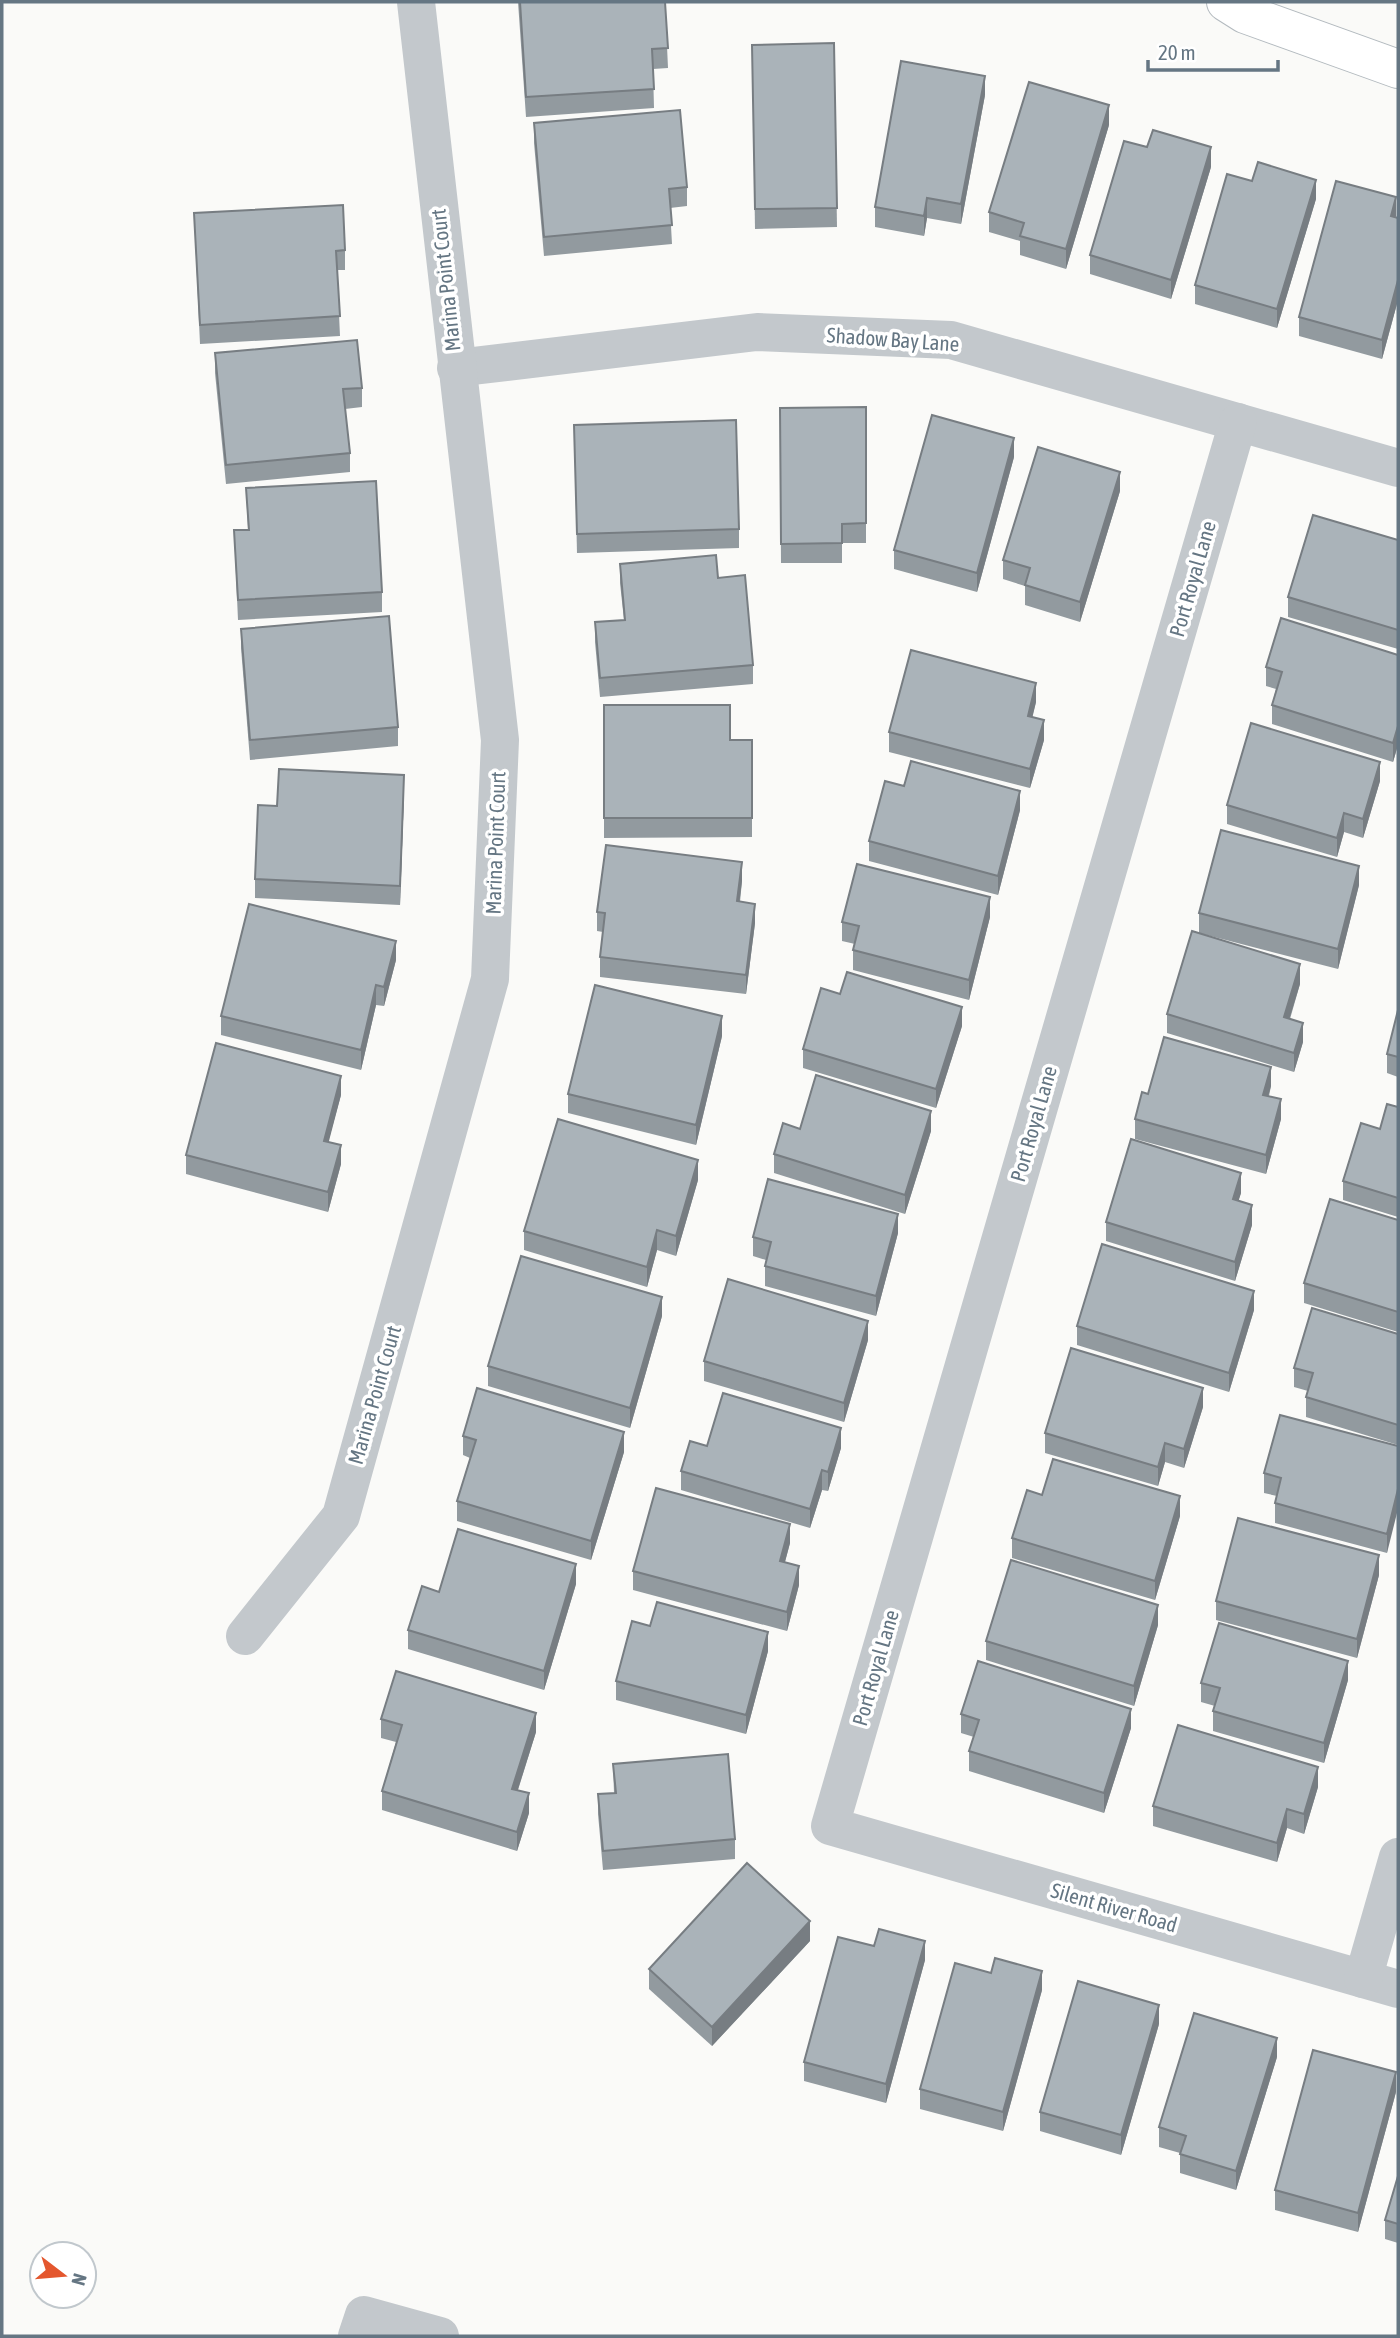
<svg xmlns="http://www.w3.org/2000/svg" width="1400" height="2338" font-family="'Asap Condensed',sans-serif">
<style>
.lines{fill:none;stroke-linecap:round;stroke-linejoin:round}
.secondary-casing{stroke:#b3babf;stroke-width:40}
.street{stroke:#c3c8cc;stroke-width:38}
.secondary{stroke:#fff;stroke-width:38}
.wall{fill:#929a9f}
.shaded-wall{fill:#777d82}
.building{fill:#aab3b9;stroke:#777d82;stroke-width:2}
.labels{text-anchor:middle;stroke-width:7;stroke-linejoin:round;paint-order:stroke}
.street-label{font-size:21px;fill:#657683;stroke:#fff}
</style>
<rect width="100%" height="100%" fill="#fafaf8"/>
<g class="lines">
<!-- secondary casing -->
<g class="secondary-casing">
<path id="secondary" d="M 1226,2 L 1245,14 L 1398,69"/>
</g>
<!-- street -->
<g class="street">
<path d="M 456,368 L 757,332 L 951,340 L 1398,468"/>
<path d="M 1238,422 L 830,1826 L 1398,1989"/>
<path d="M 245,1636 L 341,1516 L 490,979 L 500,740 L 416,2"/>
<path d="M 1363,1979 L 1398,1857"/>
<path d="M 357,2336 L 364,2315 L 440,2336"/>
</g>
<!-- secondary -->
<use href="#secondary" class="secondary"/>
</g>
<!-- wall -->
<g class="wall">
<path d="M 518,2 L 665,2 L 668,68 L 653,69 L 654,108 L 526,117 Z"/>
<path d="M 834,43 L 837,227 L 755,229 L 752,45 Z"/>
<path d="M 985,95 L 961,224 L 927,218 L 924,236 L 875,227 L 875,207 Z"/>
<path d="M 534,123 L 687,187 L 687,206 L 670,208 L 672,244 L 544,256 L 534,143 Z"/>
<path d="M 1109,125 L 1066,269 L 1020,255 L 1020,241 L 989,232 L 989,212 Z"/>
<path d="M 1211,167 L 1171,299 L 1090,274 L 1090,255 Z"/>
<path d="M 1252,181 L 1316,199 L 1277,328 L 1195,304 L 1195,285 Z"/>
<path d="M 194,213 L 345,250 L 345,270 L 337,270 L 340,336 L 200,344 Z"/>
<path d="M 1396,217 L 1398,218 L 1398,300 L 1382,359 L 1299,336 L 1299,317 Z"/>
<path d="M 215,353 L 362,388 L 362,407 L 345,409 L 350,453 L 350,472 L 226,484 L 215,373 Z"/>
<path d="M 866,407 L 866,543 L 842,543 L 842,563 L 781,563 L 780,408 Z"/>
<path d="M 574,425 L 739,529 L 739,548 L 577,553 Z"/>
<path d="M 1014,457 L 977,592 L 894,569 L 894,550 Z"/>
<path d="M 246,488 L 382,592 L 382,612 L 238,620 L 234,530 L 248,530 Z"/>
<path d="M 1120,491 L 1080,622 L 1025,605 L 1025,586 L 1003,579 L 1003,560 Z"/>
<path d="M 1398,540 L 1398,649 L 1288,617 L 1288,597 Z"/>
<path d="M 620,564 L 718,578 L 753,665 L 753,684 L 600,697 L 595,642 L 595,622 L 624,620 L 620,583 Z"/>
<path d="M 241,629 L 398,727 L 398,746 L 250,760 L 241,648 Z"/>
<path d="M 1398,655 L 1398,745 L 1393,762 L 1272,724 L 1272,705 L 1276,689 L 1266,686 L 1266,667 Z"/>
<path d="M 1036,702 L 1032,717 L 1044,740 L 1030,788 L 889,752 L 889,732 Z"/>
<path d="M 604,705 L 730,740 L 752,740 L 752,837 L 604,838 Z"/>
<path d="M 1380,781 L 1363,838 L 1344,832 L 1337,857 L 1227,824 L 1227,805 Z"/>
<path d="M 904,786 L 1020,810 L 998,895 L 869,861 L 869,841 Z"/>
<path d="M 404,794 L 400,905 L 255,898 L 255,879 L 277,806 Z"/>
<path d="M 742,881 L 740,902 L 755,923 L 746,994 L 600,977 L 600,957 L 603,932 L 597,931 L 597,912 Z"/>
<path d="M 1359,885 L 1338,969 L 1199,933 L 1199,913 Z"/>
<path d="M 990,917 L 969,1000 L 853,970 L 853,950 L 855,944 L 842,941 L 842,922 Z"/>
<path d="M 396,960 L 384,1006 L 376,1005 L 361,1070 L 221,1035 L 221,1016 Z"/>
<path d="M 1300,984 L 1290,1019 L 1303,1042 L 1294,1072 L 1167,1033 L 1167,1014 Z"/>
<path d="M 840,994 L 962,1026 L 936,1108 L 803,1068 L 803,1049 Z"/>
<path d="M 1398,1010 L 1398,1077 L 1387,1073 L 1387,1054 Z"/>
<path d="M 722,1036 L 696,1145 L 568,1113 L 568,1094 Z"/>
<path d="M 1398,1079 L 1398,1104 L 1397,1104 L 1397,1085 Z"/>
<path d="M 1271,1086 L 1269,1096 L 1281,1119 L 1266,1174 L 1135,1139 L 1135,1119 L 1148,1094 Z"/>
<path d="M 341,1095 L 328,1142 L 341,1164 L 328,1212 L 186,1174 L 186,1155 Z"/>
<path d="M 1398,1107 L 1398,1217 L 1343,1200 L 1343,1181 Z"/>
<path d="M 800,1129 L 931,1131 L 905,1214 L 774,1173 L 774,1154 Z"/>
<path d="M 698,1180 L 676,1256 L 657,1250 L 647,1287 L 524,1250 L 524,1231 Z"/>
<path d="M 1241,1193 L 1238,1201 L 1252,1225 L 1235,1281 L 1106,1241 L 1106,1222 Z"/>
<path d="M 1398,1220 L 1398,1332 L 1304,1303 L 1304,1283 Z"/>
<path d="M 898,1233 L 876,1316 L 765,1286 L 765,1266 L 766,1260 L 753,1256 L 753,1237 Z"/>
<path d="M 1254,1310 L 1229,1392 L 1077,1345 L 1077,1326 Z"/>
<path d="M 662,1316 L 630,1428 L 488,1386 L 488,1366 Z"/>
<path d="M 1398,1334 L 1398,1445 L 1306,1417 L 1306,1397 L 1308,1391 L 1294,1387 L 1294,1368 Z"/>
<path d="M 868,1340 L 844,1422 L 704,1381 L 704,1361 Z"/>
<path d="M 1203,1407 L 1184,1468 L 1165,1462 L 1158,1486 L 1045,1453 L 1045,1433 Z"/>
<path d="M 463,1436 L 624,1452 L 591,1560 L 457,1521 L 457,1501 L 470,1458 L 463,1455 Z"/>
<path d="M 707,1446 L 841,1448 L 828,1491 L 822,1490 L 810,1528 L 681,1490 L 681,1471 Z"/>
<path d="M 1398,1446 L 1387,1553 L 1275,1523 L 1275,1503 L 1277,1496 L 1264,1493 L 1264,1473 Z"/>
<path d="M 1042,1495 L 1180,1516 L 1155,1600 L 1012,1558 L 1012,1538 Z"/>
<path d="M 790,1543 L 785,1562 L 799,1585 L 787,1631 L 633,1590 L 633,1571 Z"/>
<path d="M 1379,1575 L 1357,1658 L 1216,1620 L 1216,1601 Z"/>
<path d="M 576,1584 L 544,1690 L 408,1649 L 408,1630 L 439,1592 Z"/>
<path d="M 1158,1625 L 1134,1706 L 986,1660 L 986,1641 Z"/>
<path d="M 650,1626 L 768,1651 L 746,1734 L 616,1700 L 616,1681 Z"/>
<path d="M 1348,1680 L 1324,1763 L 1213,1731 L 1213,1711 L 1215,1706 L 1201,1702 L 1201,1683 Z"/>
<path d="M 961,1714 L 1131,1728 L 1104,1813 L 969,1771 L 969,1751 L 974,1737 L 961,1733 Z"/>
<path d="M 381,1719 L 536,1732 L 518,1790 L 529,1813 L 517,1851 L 382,1810 L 382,1791 L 396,1742 L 381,1738 Z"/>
<path d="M 613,1764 L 735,1839 L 735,1859 L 603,1870 L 598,1814 L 598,1794 L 614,1793 Z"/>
<path d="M 1318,1787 L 1304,1834 L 1287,1828 L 1277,1862 L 1153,1826 L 1153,1806 Z"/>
<path d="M 810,1941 L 712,2046 L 649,1989 L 649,1969 Z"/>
<path d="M 874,1946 L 925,1960 L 886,2103 L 804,2081 L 804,2062 Z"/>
<path d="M 1042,1990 L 1003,2131 L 920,2109 L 920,2089 Z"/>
<path d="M 1159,2024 L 1121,2155 L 1040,2131 L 1040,2112 Z"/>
<path d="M 1277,2057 L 1236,2190 L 1180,2173 L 1180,2153 L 1159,2147 L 1159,2127 Z"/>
<path d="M 1396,2092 L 1358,2232 L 1275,2210 L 1275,2190 Z"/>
<path d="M 1398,2176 L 1398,2243 L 1385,2239 L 1385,2220 Z"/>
</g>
<!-- shaded-wall -->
<g class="shaded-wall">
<path d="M 985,76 L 985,95 L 961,224 L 961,204 Z"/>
<path d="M 1109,105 L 1109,125 L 1066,269 L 1066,249 Z"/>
<path d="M 1211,147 L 1211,167 L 1171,299 L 1171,280 Z"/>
<path d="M 1316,180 L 1316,199 L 1277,328 L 1277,309 Z"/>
<path d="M 1396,197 L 1396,216 L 1391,235 L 1391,216 Z"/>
<path d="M 927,198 L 927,218 L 924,236 L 924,216 Z"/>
<path d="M 1398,280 L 1398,300 L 1382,359 L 1382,340 Z"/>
<path d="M 1014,438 L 1014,457 L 977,592 L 977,573 Z"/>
<path d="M 1120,472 L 1120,491 L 1080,622 L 1080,602 Z"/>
<path d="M 1036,683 L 1036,702 L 1028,736 L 1028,716 Z"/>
<path d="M 1044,720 L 1044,740 L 1030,788 L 1030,769 Z"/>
<path d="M 1398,726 L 1398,745 L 1393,762 L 1393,743 Z"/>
<path d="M 1380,762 L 1380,781 L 1363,838 L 1363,819 Z"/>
<path d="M 404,775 L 404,794 L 400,905 L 400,886 Z"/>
<path d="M 1020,791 L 1020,810 L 998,895 L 998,876 Z"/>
<path d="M 1344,813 L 1344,832 L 1337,857 L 1337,838 Z"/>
<path d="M 742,862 L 742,881 L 737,921 L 737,901 Z"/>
<path d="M 1359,866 L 1359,885 L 1338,969 L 1338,949 Z"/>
<path d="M 990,897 L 990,917 L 969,1000 L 969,980 Z"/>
<path d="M 755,904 L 755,923 L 746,994 L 746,975 Z"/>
<path d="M 396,941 L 396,960 L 384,1006 L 384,987 Z"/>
<path d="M 1300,964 L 1300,984 L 1284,1036 L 1284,1017 Z"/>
<path d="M 376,985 L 376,1005 L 361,1070 L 361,1050 Z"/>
<path d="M 962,1007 L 962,1026 L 936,1108 L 936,1089 Z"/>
<path d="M 722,1016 L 722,1036 L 696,1145 L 696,1125 Z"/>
<path d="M 1303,1023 L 1303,1042 L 1294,1072 L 1294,1053 Z"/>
<path d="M 1271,1067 L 1271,1086 L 1263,1114 L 1263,1095 Z"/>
<path d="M 341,1076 L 341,1095 L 324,1160 L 324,1141 Z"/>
<path d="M 1281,1099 L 1281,1119 L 1266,1174 L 1266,1155 Z"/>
<path d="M 931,1111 L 931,1131 L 905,1214 L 905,1195 Z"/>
<path d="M 341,1145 L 341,1164 L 328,1212 L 328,1192 Z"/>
<path d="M 698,1160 L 698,1180 L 676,1256 L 676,1236 Z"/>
<path d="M 1241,1173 L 1241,1193 L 1233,1219 L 1233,1199 Z"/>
<path d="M 1252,1205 L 1252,1225 L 1235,1281 L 1235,1262 Z"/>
<path d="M 898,1214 L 898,1233 L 876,1316 L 876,1296 Z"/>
<path d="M 657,1230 L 657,1250 L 647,1287 L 647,1267 Z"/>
<path d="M 1254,1291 L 1254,1310 L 1229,1392 L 1229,1373 Z"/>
<path d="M 662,1297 L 662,1316 L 630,1428 L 630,1408 Z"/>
<path d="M 868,1321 L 868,1340 L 844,1422 L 844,1403 Z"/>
<path d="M 1203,1388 L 1203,1407 L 1184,1468 L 1184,1449 Z"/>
<path d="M 841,1428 L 841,1448 L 828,1491 L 828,1472 Z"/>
<path d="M 624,1432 L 624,1452 L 591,1560 L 591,1541 Z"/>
<path d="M 1165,1443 L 1165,1462 L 1158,1486 L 1158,1467 Z"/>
<path d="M 822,1470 L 822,1490 L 810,1528 L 810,1509 Z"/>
<path d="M 1398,1489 L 1398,1509 L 1387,1553 L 1387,1534 Z"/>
<path d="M 1180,1496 L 1180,1516 L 1155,1600 L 1155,1581 Z"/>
<path d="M 790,1524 L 790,1543 L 780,1580 L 780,1561 Z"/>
<path d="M 1379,1555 L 1379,1575 L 1357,1658 L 1357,1639 Z"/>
<path d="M 576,1564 L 576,1584 L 544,1690 L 544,1671 Z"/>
<path d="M 799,1566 L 799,1585 L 787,1631 L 787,1612 Z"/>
<path d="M 1158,1605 L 1158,1625 L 1134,1706 L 1134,1686 Z"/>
<path d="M 768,1632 L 768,1651 L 746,1734 L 746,1715 Z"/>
<path d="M 1348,1661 L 1348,1680 L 1324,1763 L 1324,1743 Z"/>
<path d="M 1131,1709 L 1131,1728 L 1104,1813 L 1104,1793 Z"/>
<path d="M 536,1713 L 536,1732 L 512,1808 L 512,1789 Z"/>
<path d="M 1318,1767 L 1318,1787 L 1304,1834 L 1304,1814 Z"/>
<path d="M 529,1793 L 529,1813 L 517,1851 L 517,1832 Z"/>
<path d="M 1287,1809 L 1287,1828 L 1277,1862 L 1277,1843 Z"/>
<path d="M 810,1921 L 810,1941 L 712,2046 L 712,2027 Z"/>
<path d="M 925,1941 L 925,1960 L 886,2103 L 886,2084 Z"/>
<path d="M 1042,1971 L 1042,1990 L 1003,2131 L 1003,2112 Z"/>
<path d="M 1159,2005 L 1159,2024 L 1121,2155 L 1121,2135 Z"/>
<path d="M 1277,2038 L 1277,2057 L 1236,2190 L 1236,2171 Z"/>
<path d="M 1396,2072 L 1396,2092 L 1358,2232 L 1358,2213 Z"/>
</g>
<!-- building -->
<g class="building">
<path d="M 520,2 L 665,2 L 668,48 L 652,49 L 654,89 L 526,97 Z"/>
<path d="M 834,43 L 837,208 L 755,209 L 752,45 Z"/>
<path d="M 901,61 L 985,76 L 961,204 L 927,198 L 924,216 L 875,207 Z"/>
<path d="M 1029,82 L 1109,105 L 1066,249 L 1020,236 L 1024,223 L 989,212 Z"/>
<path d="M 680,110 L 687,187 L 669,189 L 672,225 L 544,237 L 534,123 Z"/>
<path d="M 1153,130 L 1211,147 L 1171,280 L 1090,255 L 1124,141 L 1147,147 Z"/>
<path d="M 1258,162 L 1316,180 L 1277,309 L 1195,285 L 1227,174 L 1252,181 Z"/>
<path d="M 1336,181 L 1396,197 L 1391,216 L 1398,218 L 1398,280 L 1382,340 L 1299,317 Z"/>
<path d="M 343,205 L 345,250 L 336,251 L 340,316 L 200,325 L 194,213 Z"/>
<path d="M 357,340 L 362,388 L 343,389 L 350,453 L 226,465 L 215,353 Z"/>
<path d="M 866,407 L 866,523 L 842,524 L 842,543 L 781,544 L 780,408 Z"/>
<path d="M 932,415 L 1014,438 L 977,573 L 894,550 Z"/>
<path d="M 736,420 L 739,529 L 577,534 L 574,425 Z"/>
<path d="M 1038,447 L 1120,472 L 1080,602 L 1025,585 L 1030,568 L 1003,560 Z"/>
<path d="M 376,481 L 382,592 L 238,600 L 234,530 L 249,530 L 246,488 Z"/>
<path d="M 1313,515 L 1398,540 L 1398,630 L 1288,597 Z"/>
<path d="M 716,555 L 718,578 L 745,575 L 753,665 L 600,678 L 595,622 L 625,620 L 620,564 Z"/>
<path d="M 389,616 L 398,727 L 250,740 L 241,629 Z"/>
<path d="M 1281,618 L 1398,655 L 1398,726 L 1393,743 L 1272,705 L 1282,672 L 1266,667 Z"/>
<path d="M 911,650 L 1036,683 L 1028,716 L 1044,720 L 1030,769 L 889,732 Z"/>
<path d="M 604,705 L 730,705 L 730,740 L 752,740 L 752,818 L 604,818 Z"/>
<path d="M 1251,723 L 1380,762 L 1363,819 L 1344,813 L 1337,838 L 1227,805 Z"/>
<path d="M 911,761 L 1020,791 L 998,876 L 869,841 L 885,781 L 904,786 Z"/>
<path d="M 279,769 L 404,775 L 400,886 L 255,879 L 258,805 L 277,806 Z"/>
<path d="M 1221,830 L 1359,866 L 1338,949 L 1199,913 Z"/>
<path d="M 606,845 L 742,862 L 737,901 L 755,904 L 746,975 L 600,957 L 605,913 L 597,912 Z"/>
<path d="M 857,864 L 990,897 L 969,980 L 853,950 L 859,926 L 842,922 Z"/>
<path d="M 249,904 L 396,941 L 384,987 L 376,985 L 361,1050 L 221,1016 Z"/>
<path d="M 1192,931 L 1300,964 L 1284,1017 L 1303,1023 L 1294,1053 L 1167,1014 Z"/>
<path d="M 847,972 L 962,1007 L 936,1089 L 803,1049 L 821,988 L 840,994 Z"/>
<path d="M 595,985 L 722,1016 L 696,1125 L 568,1094 Z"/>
<path d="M 1398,1010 L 1398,1057 L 1387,1054 Z"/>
<path d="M 1164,1037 L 1271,1067 L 1263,1095 L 1281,1099 L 1266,1155 L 1135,1119 L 1142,1092 L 1148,1094 Z"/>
<path d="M 216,1043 L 341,1076 L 324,1141 L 341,1145 L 328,1192 L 186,1155 Z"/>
<path d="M 816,1075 L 931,1111 L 905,1195 L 774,1154 L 783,1123 L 800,1129 Z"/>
<path d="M 1387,1104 L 1398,1107 L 1398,1198 L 1343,1181 L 1361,1123 L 1380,1129 Z"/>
<path d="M 558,1119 L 698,1160 L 676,1236 L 657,1230 L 647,1267 L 524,1231 Z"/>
<path d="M 1131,1139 L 1241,1173 L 1233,1199 L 1252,1205 L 1235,1262 L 1106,1222 Z"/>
<path d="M 768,1179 L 898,1214 L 876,1296 L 765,1266 L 771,1242 L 753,1237 Z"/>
<path d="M 1330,1199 L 1398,1220 L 1398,1312 L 1304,1283 Z"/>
<path d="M 1102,1244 L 1254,1291 L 1229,1373 L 1077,1326 Z"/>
<path d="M 521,1256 L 662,1297 L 630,1408 L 488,1366 Z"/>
<path d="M 728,1279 L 868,1321 L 844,1403 L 704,1361 Z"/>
<path d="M 1312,1308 L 1398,1334 L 1398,1425 L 1306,1397 L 1313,1373 L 1294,1368 Z"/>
<path d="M 1071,1348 L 1203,1388 L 1184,1449 L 1165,1443 L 1158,1467 L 1045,1433 Z"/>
<path d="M 477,1388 L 624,1432 L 591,1541 L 457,1501 L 476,1440 L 463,1436 Z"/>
<path d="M 723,1393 L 841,1428 L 828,1472 L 822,1470 L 810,1509 L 681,1471 L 690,1441 L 707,1446 Z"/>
<path d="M 1280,1415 L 1398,1446 L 1398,1489 L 1387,1534 L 1275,1503 L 1281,1478 L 1264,1473 Z"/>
<path d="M 1053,1459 L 1180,1496 L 1155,1581 L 1012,1538 L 1027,1490 L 1042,1495 Z"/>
<path d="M 656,1488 L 790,1524 L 780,1561 L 799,1566 L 787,1612 L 633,1571 Z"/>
<path d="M 1238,1518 L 1379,1555 L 1357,1639 L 1216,1601 Z"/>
<path d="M 458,1529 L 576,1564 L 544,1671 L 408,1630 L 422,1586 L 439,1592 Z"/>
<path d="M 1011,1560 L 1158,1605 L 1134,1686 L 986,1641 Z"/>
<path d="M 657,1602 L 768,1632 L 746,1715 L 616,1681 L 632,1621 L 650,1626 Z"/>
<path d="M 1219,1623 L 1348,1661 L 1324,1743 L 1213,1711 L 1220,1688 L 1201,1683 Z"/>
<path d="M 978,1661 L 1131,1709 L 1104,1793 L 969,1751 L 979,1720 L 961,1714 Z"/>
<path d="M 396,1671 L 536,1713 L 512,1789 L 529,1793 L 517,1832 L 382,1791 L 402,1725 L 381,1719 Z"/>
<path d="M 1178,1725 L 1318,1767 L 1304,1814 L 1287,1809 L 1277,1843 L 1153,1806 Z"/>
<path d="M 728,1754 L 735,1839 L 603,1851 L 598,1794 L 616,1793 L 613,1764 Z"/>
<path d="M 747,1863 L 810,1921 L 712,2027 L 649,1969 Z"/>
<path d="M 879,1929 L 925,1941 L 886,2084 L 804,2062 L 838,1937 L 874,1946 Z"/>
<path d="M 995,1958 L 1042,1971 L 1003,2112 L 920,2089 L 955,1963 L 991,1973 Z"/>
<path d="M 1078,1981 L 1159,2005 L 1121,2135 L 1040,2112 Z"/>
<path d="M 1194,2013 L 1277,2038 L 1236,2171 L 1180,2154 L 1186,2136 L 1159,2127 Z"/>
<path d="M 1313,2050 L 1396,2072 L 1358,2213 L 1275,2190 Z"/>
<path d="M 1398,2176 L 1398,2224 L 1385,2220 Z"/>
</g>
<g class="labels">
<!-- street labels -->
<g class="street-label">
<text transform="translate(446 280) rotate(-96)" y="7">Marina Point Court</text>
<text transform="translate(893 340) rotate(4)" y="7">Shadow Bay Lane</text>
<text transform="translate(1193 579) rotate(-74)" y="7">Port Royal Lane</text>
<text transform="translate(496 843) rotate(-88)" y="7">Marina Point Court</text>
<text transform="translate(1034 1124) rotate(-74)" y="7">Port Royal Lane</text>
<text transform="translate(375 1395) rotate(-74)" y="7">Marina Point Court</text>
<text transform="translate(876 1668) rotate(-74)" y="7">Port Royal Lane</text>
<text transform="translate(1114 1908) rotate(16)" y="7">Silent River Road</text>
</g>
</g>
<!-- border -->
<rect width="1400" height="2338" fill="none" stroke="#657683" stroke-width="7"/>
<!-- north arrow -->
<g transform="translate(63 2275) rotate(106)"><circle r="33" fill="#ffffff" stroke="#c1c8cd" stroke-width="2"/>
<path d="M0-5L12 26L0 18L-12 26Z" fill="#e4572e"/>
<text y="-10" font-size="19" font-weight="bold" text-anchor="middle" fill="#657683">N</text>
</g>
<!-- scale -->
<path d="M1148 60v10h130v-10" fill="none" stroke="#657683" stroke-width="3.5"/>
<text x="1158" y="60" font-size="21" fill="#657683" stroke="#ffffff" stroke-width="5" paint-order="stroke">20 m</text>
</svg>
